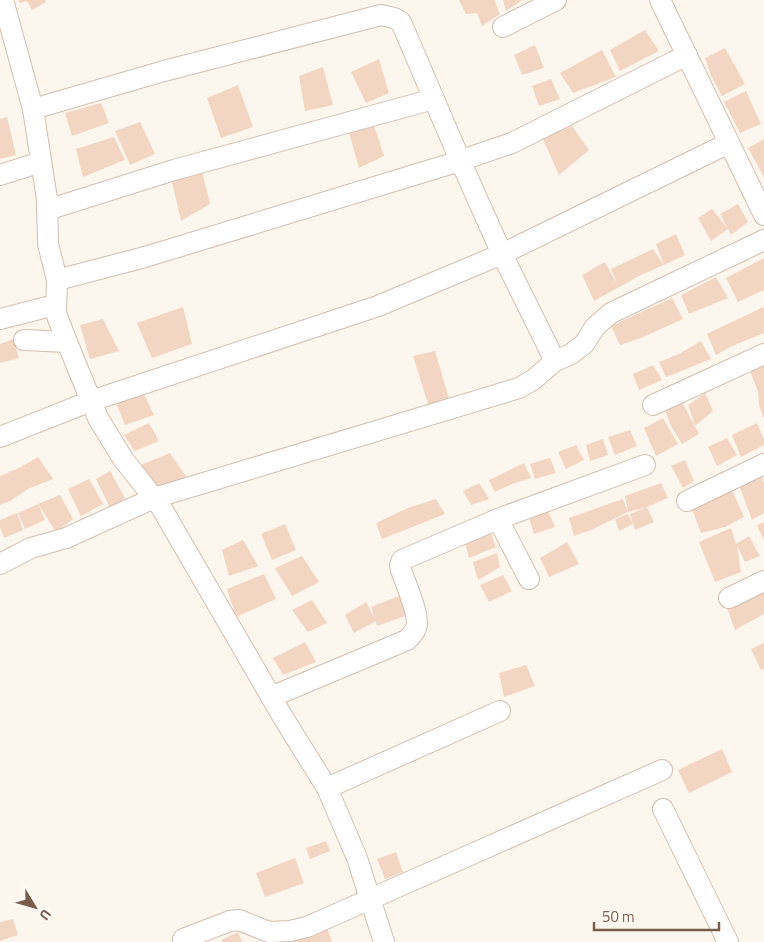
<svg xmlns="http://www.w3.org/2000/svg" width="764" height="942" font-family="'Titillium Web',sans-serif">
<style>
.building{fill:#f3d5c3}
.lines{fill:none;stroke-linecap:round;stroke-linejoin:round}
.minor-casing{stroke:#d1beb0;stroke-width:22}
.minor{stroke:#fff;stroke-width:20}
</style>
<rect width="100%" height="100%" fill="#fdf6ec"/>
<!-- building -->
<g class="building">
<path d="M 18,0 L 45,0 L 46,2 L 32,10 L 27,1 L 20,3 Z"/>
<path d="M 459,0 L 494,0 L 500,14 L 482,26 L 477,13 L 466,14 Z"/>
<path d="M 503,0 L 522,0 L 506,11 Z"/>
<path d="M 645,30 L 659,51 L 620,71 L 610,50 Z"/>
<path d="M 535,45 L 544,68 L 522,75 L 514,55 Z"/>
<path d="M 725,48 L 745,84 L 722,96 L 711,76 L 705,58 Z"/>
<path d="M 602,50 L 616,77 L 573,93 L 560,73 Z"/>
<path d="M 379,59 L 389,93 L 366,103 L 351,72 Z"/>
<path d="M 323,67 L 333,105 L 305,111 L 299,76 Z"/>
<path d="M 551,79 L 560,99 L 539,106 L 532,86 Z"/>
<path d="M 238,85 L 253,127 L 221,138 L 207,98 Z"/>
<path d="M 746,91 L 761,124 L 740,133 L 724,102 Z"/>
<path d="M 101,103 L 109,123 L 72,136 L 65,113 Z"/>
<path d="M 7,117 L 16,155 L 0,159 L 0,119 Z"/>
<path d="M 140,122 L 155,154 L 130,165 L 115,131 Z"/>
<path d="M 373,122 L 384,156 L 359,168 L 348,129 Z"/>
<path d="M 572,126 L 589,150 L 559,175 L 542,137 Z"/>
<path d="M 114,137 L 125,160 L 83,177 L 76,149 Z"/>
<path d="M 764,139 L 764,177 L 748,148 Z"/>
<path d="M 202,171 L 210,204 L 181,221 L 172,182 Z"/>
<path d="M 738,204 L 748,222 L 731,235 L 720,214 Z"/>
<path d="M 712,209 L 728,229 L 711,241 L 698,218 Z"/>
<path d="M 676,234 L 685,255 L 664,265 L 641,275 L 594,301 L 582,275 L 605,262 L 617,284 L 611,269 L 653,249 L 664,265 L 656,244 Z"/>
<path d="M 764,258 L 764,290 L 738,302 L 726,278 Z"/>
<path d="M 716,277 L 728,298 L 689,314 L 681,295 Z"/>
<path d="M 672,298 L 683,319 L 641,338 L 620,345 L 611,326 Z"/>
<path d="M 183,307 L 192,344 L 152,358 L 137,323 Z"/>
<path d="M 763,307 L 764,309 L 764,333 L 730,347 L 716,355 L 707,334 Z"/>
<path d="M 103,319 L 119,351 L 90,359 L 80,325 Z"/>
<path d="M 13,339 L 19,358 L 0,363 L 0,344 Z"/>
<path d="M 701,341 L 711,359 L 666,377 L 659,362 L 679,354 Z"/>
<path d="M 435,351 L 450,402 L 430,410 L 413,356 Z"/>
<path d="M 653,365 L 662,380 L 639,390 L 633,374 Z"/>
<path d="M 764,365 L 764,419 L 759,405 L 758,391 L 750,371 Z"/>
<path d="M 142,390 L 154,415 L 125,425 L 116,403 Z"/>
<path d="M 705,393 L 713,411 L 695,426 L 688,405 Z"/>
<path d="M 681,400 L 699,434 L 682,444 L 671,426 L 665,410 Z"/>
<path d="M 663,418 L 678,444 L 656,456 L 644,428 Z"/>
<path d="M 149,423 L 159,441 L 135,451 L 124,435 Z"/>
<path d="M 757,423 L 764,439 L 764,445 L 741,457 L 732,435 Z"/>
<path d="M 630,430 L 637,446 L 615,455 L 608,437 Z"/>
<path d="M 727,438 L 737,455 L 717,466 L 708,447 Z"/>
<path d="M 603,439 L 608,455 L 590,461 L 586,445 Z"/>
<path d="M 576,445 L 584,460 L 566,469 L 558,452 Z"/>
<path d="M 170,453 L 187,478 L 158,492 L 141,465 Z"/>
<path d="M 38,457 L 53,479 L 28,489 L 10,501 L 0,505 L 0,476 L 19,468 Z"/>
<path d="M 550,458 L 556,473 L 535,479 L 530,464 Z"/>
<path d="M 685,460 L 694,481 L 683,488 L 671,466 Z"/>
<path d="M 524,463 L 531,478 L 512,484 L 495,492 L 489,480 Z"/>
<path d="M 110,471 L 125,498 L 110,508 L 96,479 Z"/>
<path d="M 760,473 L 764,483 L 764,513 L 752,520 L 738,482 Z"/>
<path d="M 89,479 L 103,504 L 81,516 L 68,489 Z"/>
<path d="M 479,483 L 489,499 L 471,505 L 463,491 Z"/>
<path d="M 661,483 L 668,498 L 647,507 L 654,522 L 635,530 L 630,514 L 647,507 L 628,512 L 591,530 L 574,536 L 569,518 L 623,499 L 628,512 L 625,496 Z"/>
<path d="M 732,490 L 744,517 L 725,527 L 701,533 L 692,509 Z"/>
<path d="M 60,495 L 73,519 L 56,532 L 38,504 Z"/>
<path d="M 436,499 L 445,514 L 382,539 L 376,523 L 408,508 Z"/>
<path d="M 38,504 L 45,520 L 25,529 L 18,513 Z"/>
<path d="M 548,511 L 555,527 L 534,534 L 529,518 Z"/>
<path d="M 17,513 L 23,530 L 4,538 L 0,527 L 0,520 Z"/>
<path d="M 628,514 L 633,524 L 619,531 L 615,519 Z"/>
<path d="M 764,522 L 764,541 L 757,525 Z"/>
<path d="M 285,524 L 296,550 L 272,560 L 261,534 Z"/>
<path d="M 731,528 L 736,544 L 749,536 L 760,556 L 745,562 L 737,546 L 741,572 L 715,582 L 699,542 Z"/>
<path d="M 491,533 L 496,547 L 469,558 L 465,542 Z"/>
<path d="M 243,540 L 258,566 L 229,576 L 222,550 Z"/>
<path d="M 567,542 L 579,564 L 549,577 L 540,558 Z"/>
<path d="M 497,553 L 500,567 L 478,580 L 473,562 Z"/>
<path d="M 302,556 L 319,582 L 292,596 L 275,568 Z"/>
<path d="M 264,574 L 276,599 L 236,617 L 227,589 Z"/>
<path d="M 503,575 L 512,591 L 489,602 L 480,585 Z"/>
<path d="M 764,591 L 764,614 L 735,630 L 727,608 Z"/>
<path d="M 399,596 L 408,615 L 377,626 L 371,607 Z"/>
<path d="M 312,600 L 327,623 L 308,632 L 292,610 Z"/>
<path d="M 366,602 L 376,621 L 354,633 L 345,615 Z"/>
<path d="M 305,642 L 316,662 L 283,675 L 273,658 Z"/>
<path d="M 764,643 L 764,669 L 761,670 L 751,649 Z"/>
<path d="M 526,665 L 535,686 L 504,697 L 499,673 Z"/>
<path d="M 722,749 L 732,772 L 689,793 L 678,770 Z"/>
<path d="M 326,841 L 330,851 L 310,859 L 306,848 Z"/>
<path d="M 396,852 L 403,872 L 385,879 L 377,859 Z"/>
<path d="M 295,858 L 304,883 L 265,897 L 256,873 Z"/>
<path d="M 13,919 L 18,935 L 0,941 L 0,922 Z"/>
<path d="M 327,928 L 332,942 L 285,942 Z"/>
<path d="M 238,932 L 242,942 L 222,942 L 221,940 Z"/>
</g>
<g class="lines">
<!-- minor casing -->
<g class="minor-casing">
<g id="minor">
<path d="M 3,0 L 33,109 L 47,199 L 48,244 L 57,280 L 56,313 L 67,342 L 98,418 L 123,459 L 161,507 L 281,714 L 327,788 L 357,858 L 384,942"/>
<path d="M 660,0 L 764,215"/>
<path d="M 503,27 L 556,0"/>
<path d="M 33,109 L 164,71 L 381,15 L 394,18 L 401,22 L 460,160 L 502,254 L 555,361"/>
<path d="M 0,175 L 41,162"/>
<path d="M 47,210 L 174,170 L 434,99"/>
<path d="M 57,280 L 145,257 L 450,164 L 512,143 L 687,55"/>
<path d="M 0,319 L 55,305"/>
<path d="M 24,340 L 67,342"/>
<path d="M 653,405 L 764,354"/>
<path d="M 0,437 L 91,401 L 378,306 L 502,254 L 729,143"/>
<path d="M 687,501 L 764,464"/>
<path d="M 498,519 L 529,579"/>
<path d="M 0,564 L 31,548 L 66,538 L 154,498 L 519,388 L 533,380 L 555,361 L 571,354 L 584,344 L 595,327 L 611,313 L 764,240"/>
<path d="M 729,598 L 764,581"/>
<path d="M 271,697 L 407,640 C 411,636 417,630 417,623 C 417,609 406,584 401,570 L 400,565 L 402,560 L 498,519 L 645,465"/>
<path d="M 327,788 L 500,711"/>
<path d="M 663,809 L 728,942"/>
<path d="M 183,939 L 230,921 L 239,920 L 269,932 L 290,931 L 307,927 L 662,770"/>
</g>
</g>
<!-- minor -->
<use href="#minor" class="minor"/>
</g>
<!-- north arrow -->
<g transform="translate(35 907) rotate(127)" stroke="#fffaf3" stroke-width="4" paint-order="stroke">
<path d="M0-4L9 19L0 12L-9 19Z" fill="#7a5c4d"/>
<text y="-8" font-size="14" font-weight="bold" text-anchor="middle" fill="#7a5c4d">U</text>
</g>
<!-- scale -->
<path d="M594 922v8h125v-8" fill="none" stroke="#7a5c4d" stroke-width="2.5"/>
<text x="602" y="922" font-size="15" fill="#7a5c4d" stroke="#fffaf3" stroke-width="4" paint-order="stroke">50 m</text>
</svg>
